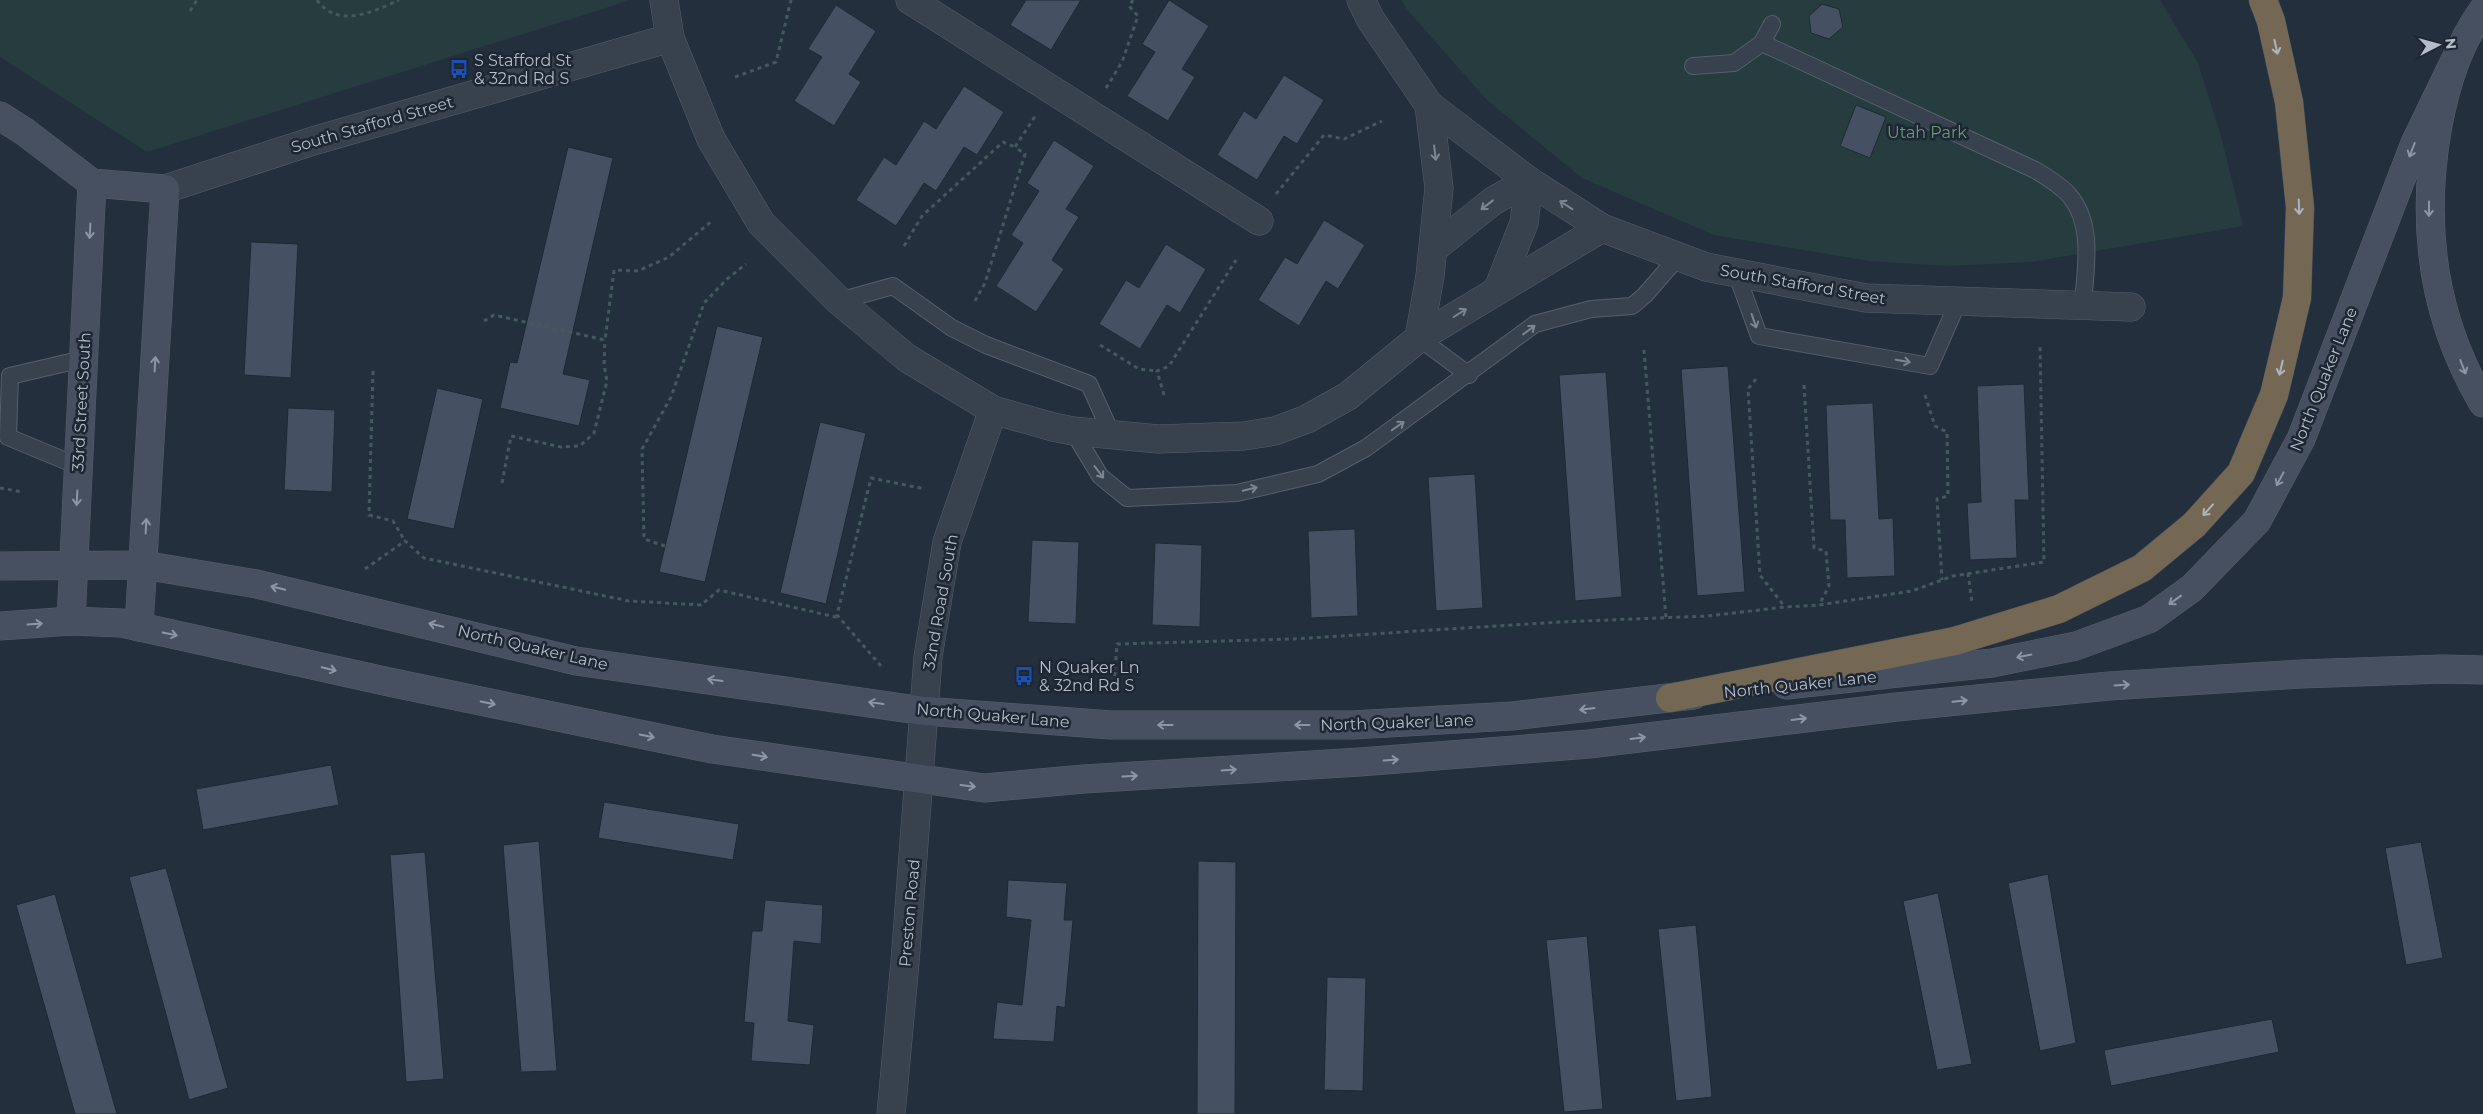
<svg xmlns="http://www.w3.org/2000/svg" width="2483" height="1114" font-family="Montserrat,sans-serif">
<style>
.green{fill:#263c3f}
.building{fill:#455162;stroke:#1f2835}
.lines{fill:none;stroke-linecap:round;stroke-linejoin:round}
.lane-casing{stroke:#565f6c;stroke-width:18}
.street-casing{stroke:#565f6c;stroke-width:29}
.secondary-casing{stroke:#565f6c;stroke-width:29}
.highway-casing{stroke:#434c59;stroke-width:29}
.path{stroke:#44595c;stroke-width:3;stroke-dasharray:4 4;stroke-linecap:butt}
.lane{stroke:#38414e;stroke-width:16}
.street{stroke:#38414e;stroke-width:28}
.secondary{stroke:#465061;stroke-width:28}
.highway{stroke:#746855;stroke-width:28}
.oneway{stroke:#aeb4bd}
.oneway2{stroke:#8e96a5}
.oneway3{stroke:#7c8592}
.labels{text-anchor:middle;stroke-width:5;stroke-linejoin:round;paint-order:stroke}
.poi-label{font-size:16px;fill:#b4bcc9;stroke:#1d2633;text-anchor:start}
.street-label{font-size:16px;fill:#b4bcc9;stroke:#1d2633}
.park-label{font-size:16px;fill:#6b9a76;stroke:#1d2633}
</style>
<rect width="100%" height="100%" fill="#242f3e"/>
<!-- green -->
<g class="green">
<path d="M 0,0 L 627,0 L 628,1 L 147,152 L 0,57 Z"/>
<path d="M 1401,0 L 2160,0 L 2198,63 L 2221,136 L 2243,226 L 2031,262 L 1948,266 L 1869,261 L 1714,235 L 1582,178 L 1487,100 L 1409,12 Z"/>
</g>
<!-- building -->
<g class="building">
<path d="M 1026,0 L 1081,0 L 1051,50 L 1010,25 Z"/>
<path d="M 1169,0 L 1209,26 L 1182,69 L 1195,77 L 1168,121 L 1127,96 L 1155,52 L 1142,44 Z"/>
<path d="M 1822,4 L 1839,9 L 1843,27 L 1829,39 L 1811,33 L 1809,16 Z"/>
<path d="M 836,5 L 876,31 L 849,74 L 861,82 L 834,126 L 794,101 L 822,57 L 808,49 Z"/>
<path d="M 1284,75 L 1324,100 L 1297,144 L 1284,136 L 1257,180 L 1217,155 L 1244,111 L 1256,119 Z"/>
<path d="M 964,86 L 1004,112 L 977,155 L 964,147 L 936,191 L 924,183 L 896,226 L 856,200 L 884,157 L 896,165 L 924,121 L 936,129 Z"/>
<path d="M 1856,105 L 1886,117 L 1870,158 L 1840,146 Z"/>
<path d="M 1054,140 L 1094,166 L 1066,209 L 1079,217 L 1052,260 L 1064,269 L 1036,312 L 996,286 L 1023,243 L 1011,235 L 1039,191 L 1027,183 Z"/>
<path d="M 568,147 L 613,158 L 563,374 L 590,380 L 579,426 L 500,408 L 510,362 L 517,363 Z"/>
<path d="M 1324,220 L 1365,245 L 1338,289 L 1326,281 L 1299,326 L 1258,300 L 1285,257 L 1297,264 Z"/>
<path d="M 251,242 L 298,244 L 291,378 L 244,375 Z"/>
<path d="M 1166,244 L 1206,269 L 1180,313 L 1167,305 L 1140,349 L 1099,324 L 1126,280 L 1139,288 Z"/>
<path d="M 717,326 L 763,337 L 705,582 L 659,572 Z"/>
<path d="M 1728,366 L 1745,592 L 1697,596 L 1681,369 Z"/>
<path d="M 1606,372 L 1622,597 L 1575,601 L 1559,375 Z"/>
<path d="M 2024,384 L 2029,500 L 2015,500 L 2017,558 L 1970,560 L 1967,503 L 1981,502 L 1977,386 Z"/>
<path d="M 437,388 L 483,399 L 454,529 L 407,519 Z"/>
<path d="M 1873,403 L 1879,519 L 1893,518 L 1895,576 L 1847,578 L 1845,520 L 1830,520 L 1826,405 Z"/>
<path d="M 288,408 L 335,410 L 332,492 L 284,490 Z"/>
<path d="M 820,422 L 866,433 L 826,604 L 780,593 Z"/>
<path d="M 1475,474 L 1483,608 L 1436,611 L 1428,477 Z"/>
<path d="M 1355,529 L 1358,616 L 1311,618 L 1308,531 Z"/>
<path d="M 1032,540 L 1079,542 L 1076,624 L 1028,622 Z"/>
<path d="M 1155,543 L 1202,545 L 1200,627 L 1152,625 Z"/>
<path d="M 331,765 L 339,805 L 203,830 L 196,789 Z"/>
<path d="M 604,802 L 739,824 L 733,860 L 598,838 Z"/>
<path d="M 539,841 L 557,1071 L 521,1072 L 503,845 Z"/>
<path d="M 2421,842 L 2443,958 L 2406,965 L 2385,848 Z"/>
<path d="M 425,852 L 444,1079 L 406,1082 L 390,855 Z"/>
<path d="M 1198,861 L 1236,862 L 1235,1114 L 1197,1114 Z"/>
<path d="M 166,868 L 228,1088 L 189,1100 L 129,877 Z"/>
<path d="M 2048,874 L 2076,1043 L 2040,1051 L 2008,883 Z"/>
<path d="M 1008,880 L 1067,883 L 1064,920 L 1073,920 L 1065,1008 L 1057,1006 L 1054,1042 L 993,1039 L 997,1002 L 1022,1005 L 1031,920 L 1006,917 Z"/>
<path d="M 1938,893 L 1972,1064 L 1937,1070 L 1903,901 Z"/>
<path d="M 55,894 L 117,1114 L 75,1114 L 16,905 Z"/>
<path d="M 765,900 L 823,905 L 821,944 L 794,941 L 788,1021 L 814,1025 L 810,1065 L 751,1061 L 754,1023 L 744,1022 L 752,931 L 762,931 Z"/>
<path d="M 1696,925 L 1712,1097 L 1676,1101 L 1658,929 Z"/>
<path d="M 1587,936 L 1603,1109 L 1564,1112 L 1546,940 Z"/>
<path d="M 1327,977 L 1366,978 L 1363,1091 L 1324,1090 Z"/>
<path d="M 2272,1019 L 2279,1052 L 2111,1086 L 2104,1050 Z"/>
</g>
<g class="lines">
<!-- lane casing -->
<g class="lane-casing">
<g id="lane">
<path d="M 1772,24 L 1762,43 L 2035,170 C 2047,177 2060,185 2069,195 C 2095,225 2085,270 2083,305"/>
<path d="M 1693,66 L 1734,63 L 1762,43"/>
<path d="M 1737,275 L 1759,336 L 1930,366 L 1958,302"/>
<path d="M 839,301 L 893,286 L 952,328 L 986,345 L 1089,384 L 1112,435"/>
<path d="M 1419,338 L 1469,375"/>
<path d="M 1073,431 L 1100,476 L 1127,498 L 1237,493 L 1318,474 L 1366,448 L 1535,324 L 1591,309 L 1632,306 L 1645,295 L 1677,258"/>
<path d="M 78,466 L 8,437 L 10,376 L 83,359"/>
</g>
</g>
<!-- street casing -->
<g class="street-casing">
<g id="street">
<path d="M 664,0 L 670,38 L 711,139 L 761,223 L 839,301 L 907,358 L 993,410 L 1053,427 L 1073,431 L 1158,439 L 1244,436 L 1275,431 L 1307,419 L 1348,396 L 1419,338 L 1602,228"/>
<path d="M 910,0 L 1259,221"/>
<path d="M 1361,0 L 1371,20 L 1429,105 L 1529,181 L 1602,228 L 1706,267 L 1866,298 L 2131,307"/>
<path d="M 165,189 L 313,141 L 670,38"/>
<path d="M 1433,249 L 1493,201 L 1529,181"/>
<path d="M 1498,289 L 1524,223 L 1529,181"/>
<path d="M 1419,338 L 1430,276 L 1439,188 L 1429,105"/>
<path d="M 891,1114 L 905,962 L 928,657 L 947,542 L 993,410"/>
</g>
</g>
<!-- secondary casing -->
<g class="secondary-casing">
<g id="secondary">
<path d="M 2483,10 C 2458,44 2446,84 2438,125 C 2420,224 2432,317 2483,403"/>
<path d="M 0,116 L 25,132 L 92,183 L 165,189 L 139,627"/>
<path d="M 0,566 L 143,565 L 257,584 L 576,661 L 924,711 L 1111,725 L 1352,725 L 1512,716 L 1694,695"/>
<path d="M 71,621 L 92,183"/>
<path d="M 0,626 L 71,621 L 122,623 L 389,682 L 712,749 L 984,788 L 1084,779 L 1360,762 L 1589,744 L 1897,707 L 2109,686 L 2301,674 L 2443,669 L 2483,670"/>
<path d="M 1786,685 L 1992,663 L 2076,646 L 2149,619 L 2192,588 L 2257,521 L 2301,439 L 2415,143 L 2456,58"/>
</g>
</g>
<!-- highway casing -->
<g class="highway-casing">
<path id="highway" d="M 1670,698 L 1955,641 L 2059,609 L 2142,568 L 2194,525 L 2241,473 L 2274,395 L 2297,298 L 2300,207 L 2289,102 L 2271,21 L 2263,0"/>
</g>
<!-- path -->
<g class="path">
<path d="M 317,0 C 338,29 373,12 399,0"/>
<path d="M 190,11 L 197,0"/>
<path d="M 735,77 L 776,62 L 791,0"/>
<path d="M 1106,88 L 1122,62 L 1138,16 L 1129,6 L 1133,0"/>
<path d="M 1276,194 L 1324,135 L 1344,139 L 1382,121"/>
<path d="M 904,246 L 922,216 L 1003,142 L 1015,147"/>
<path d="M 975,301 L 985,283 L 1025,154 L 1015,147 L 1036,115"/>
<path d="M 484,321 L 494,315 L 605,340 L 614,270 L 638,271 L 669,257 L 713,220"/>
<path d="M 1100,345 L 1139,369 L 1157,371"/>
<path d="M 1644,350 L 1666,618"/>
<path d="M 373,371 L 369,515 L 393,521 L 405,541"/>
<path d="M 1756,379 L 1748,389 L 1760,575 L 1784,606"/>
<path d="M 1804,385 L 1814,548 L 1826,551 L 1829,586 L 1819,605"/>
<path d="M 1164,395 L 1157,371 L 1169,366 L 1236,260"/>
<path d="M 1925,395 L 1935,426 L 1947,432 L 1948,496 L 1937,499 L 1942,580"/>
<path d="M 502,483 L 511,436 L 561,447 L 580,446 L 594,433 L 607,381 L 604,365 L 605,340"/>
<path d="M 0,488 L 23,492"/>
<path d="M 665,546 L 644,539 L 642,449 L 671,397 L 704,303 L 727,279 L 746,264"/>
<path d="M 365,569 L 405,541 L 424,558 L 629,601 L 701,605 L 719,590 L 840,618"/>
<path d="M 1968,573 L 1972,602"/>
<path d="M 881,666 L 837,615 L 871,478 L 925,489"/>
<path d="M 1114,684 L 1117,644 L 1293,639 L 1559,622 L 1708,616 L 1785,607 L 1819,605 L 1912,591 L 1953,576 L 2044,562 L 2040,345"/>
</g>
<!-- lane -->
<use href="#lane" class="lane"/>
<!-- street -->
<use href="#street" class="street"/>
<!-- secondary -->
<use href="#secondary" class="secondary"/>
<!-- highway -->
<use href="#highway" class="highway"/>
</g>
<!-- one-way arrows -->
<defs><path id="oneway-shaft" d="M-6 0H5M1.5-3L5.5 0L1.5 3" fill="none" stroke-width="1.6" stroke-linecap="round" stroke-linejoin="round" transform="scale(1.25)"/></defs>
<g class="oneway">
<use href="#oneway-shaft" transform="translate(2276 47) rotate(77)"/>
<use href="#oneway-shaft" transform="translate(2299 207) rotate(88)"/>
<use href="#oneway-shaft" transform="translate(2281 368) rotate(103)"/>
<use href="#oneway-shaft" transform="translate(2208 510) rotate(132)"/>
</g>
<g class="oneway2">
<use href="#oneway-shaft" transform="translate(2412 150) rotate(111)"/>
<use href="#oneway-shaft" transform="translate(2429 209) rotate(90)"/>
<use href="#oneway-shaft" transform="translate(90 231) rotate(93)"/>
<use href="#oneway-shaft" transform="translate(155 364) rotate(-87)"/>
<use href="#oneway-shaft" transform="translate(2463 367) rotate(69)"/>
<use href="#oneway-shaft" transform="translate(2280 479) rotate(118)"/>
<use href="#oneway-shaft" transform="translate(77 498) rotate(93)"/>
<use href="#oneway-shaft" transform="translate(146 526) rotate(-87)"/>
<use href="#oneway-shaft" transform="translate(278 588) rotate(-167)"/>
<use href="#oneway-shaft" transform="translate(2175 600) rotate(144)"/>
<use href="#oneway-shaft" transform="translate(35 624) rotate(-4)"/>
<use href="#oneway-shaft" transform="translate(436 625) rotate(-166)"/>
<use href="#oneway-shaft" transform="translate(170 634) rotate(12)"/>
<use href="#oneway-shaft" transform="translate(2024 656) rotate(169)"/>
<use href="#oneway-shaft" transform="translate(329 669) rotate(13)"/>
<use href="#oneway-shaft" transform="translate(715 680) rotate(-172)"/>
<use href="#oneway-shaft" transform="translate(2122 685) rotate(-4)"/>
<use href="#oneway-shaft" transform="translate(1960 701) rotate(-6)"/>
<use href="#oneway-shaft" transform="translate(488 703) rotate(12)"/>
<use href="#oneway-shaft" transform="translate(876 703) rotate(-172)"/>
<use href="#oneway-shaft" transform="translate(1587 709) rotate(173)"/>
<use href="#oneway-shaft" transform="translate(1799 719) rotate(-7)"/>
<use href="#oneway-shaft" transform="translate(1165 725) rotate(180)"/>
<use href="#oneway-shaft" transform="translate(1302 725) rotate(-180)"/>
<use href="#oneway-shaft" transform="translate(647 736) rotate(12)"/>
<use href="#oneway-shaft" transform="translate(1638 738) rotate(-7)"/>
<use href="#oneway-shaft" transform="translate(760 756) rotate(9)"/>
<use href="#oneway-shaft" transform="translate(1391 760) rotate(-4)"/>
<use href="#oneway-shaft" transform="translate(1229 770) rotate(-4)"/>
<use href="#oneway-shaft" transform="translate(1130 776) rotate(-3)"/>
<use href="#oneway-shaft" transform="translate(968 786) rotate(7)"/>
</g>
<g class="oneway3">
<use href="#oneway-shaft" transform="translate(1435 153) rotate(83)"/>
<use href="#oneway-shaft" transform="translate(1487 205) rotate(142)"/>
<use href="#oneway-shaft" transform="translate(1566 205) rotate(-147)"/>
<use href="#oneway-shaft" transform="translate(1460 313) rotate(-32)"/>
<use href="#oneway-shaft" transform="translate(1754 321) rotate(71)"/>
<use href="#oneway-shaft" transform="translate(1529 330) rotate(-37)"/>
<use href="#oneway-shaft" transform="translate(1903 361) rotate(10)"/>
<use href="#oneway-shaft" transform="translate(1398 426) rotate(-35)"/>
<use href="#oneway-shaft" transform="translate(1099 472) rotate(53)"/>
<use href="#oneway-shaft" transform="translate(1250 489) rotate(-13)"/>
</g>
<!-- icons -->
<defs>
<g id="bus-bare" transform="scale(1.5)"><path d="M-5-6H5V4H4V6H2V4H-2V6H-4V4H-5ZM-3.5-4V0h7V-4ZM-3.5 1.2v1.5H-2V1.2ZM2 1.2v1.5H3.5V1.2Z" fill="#1a4fb4" stroke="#1d2633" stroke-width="2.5" paint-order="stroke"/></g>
</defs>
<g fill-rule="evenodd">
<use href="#bus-bare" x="459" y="69"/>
<use href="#bus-bare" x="1024" y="676"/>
</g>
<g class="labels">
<!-- poi labels -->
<g class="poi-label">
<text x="474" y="66">S Stafford St<tspan x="474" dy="18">&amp; 32nd Rd S</tspan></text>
<text x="1039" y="673">N Quaker Ln<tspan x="1039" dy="18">&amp; 32nd Rd S</tspan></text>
</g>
<!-- street labels -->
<g class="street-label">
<text transform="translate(372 124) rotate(-16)" y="6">South Stafford Street</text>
<text transform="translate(1803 284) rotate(10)" y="6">South Stafford Street</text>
<text transform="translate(2323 379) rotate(-68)" y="6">North Quaker Lane</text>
<text transform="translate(81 402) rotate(-87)" y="6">33rd Street South</text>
<text transform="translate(940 602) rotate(-80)" y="6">32nd Road South</text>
<text transform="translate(533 647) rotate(13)" y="6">North Quaker Lane</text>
<text transform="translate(1800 684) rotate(-6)" y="6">North Quaker Lane</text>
<text transform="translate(993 715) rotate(5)" y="6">North Quaker Lane</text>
<text transform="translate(1397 722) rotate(-2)" y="6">North Quaker Lane</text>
<text transform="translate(909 913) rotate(-85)" y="6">Preston Road</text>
</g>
<!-- park labels -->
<g class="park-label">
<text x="1927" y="138">Utah Park</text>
</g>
</g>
<!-- north arrow -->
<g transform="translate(2438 45) rotate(84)" stroke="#1d2633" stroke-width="4" paint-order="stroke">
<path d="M0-4L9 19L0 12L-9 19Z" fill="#b4bcc9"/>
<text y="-8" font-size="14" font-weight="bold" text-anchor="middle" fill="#b4bcc9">N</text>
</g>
</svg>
